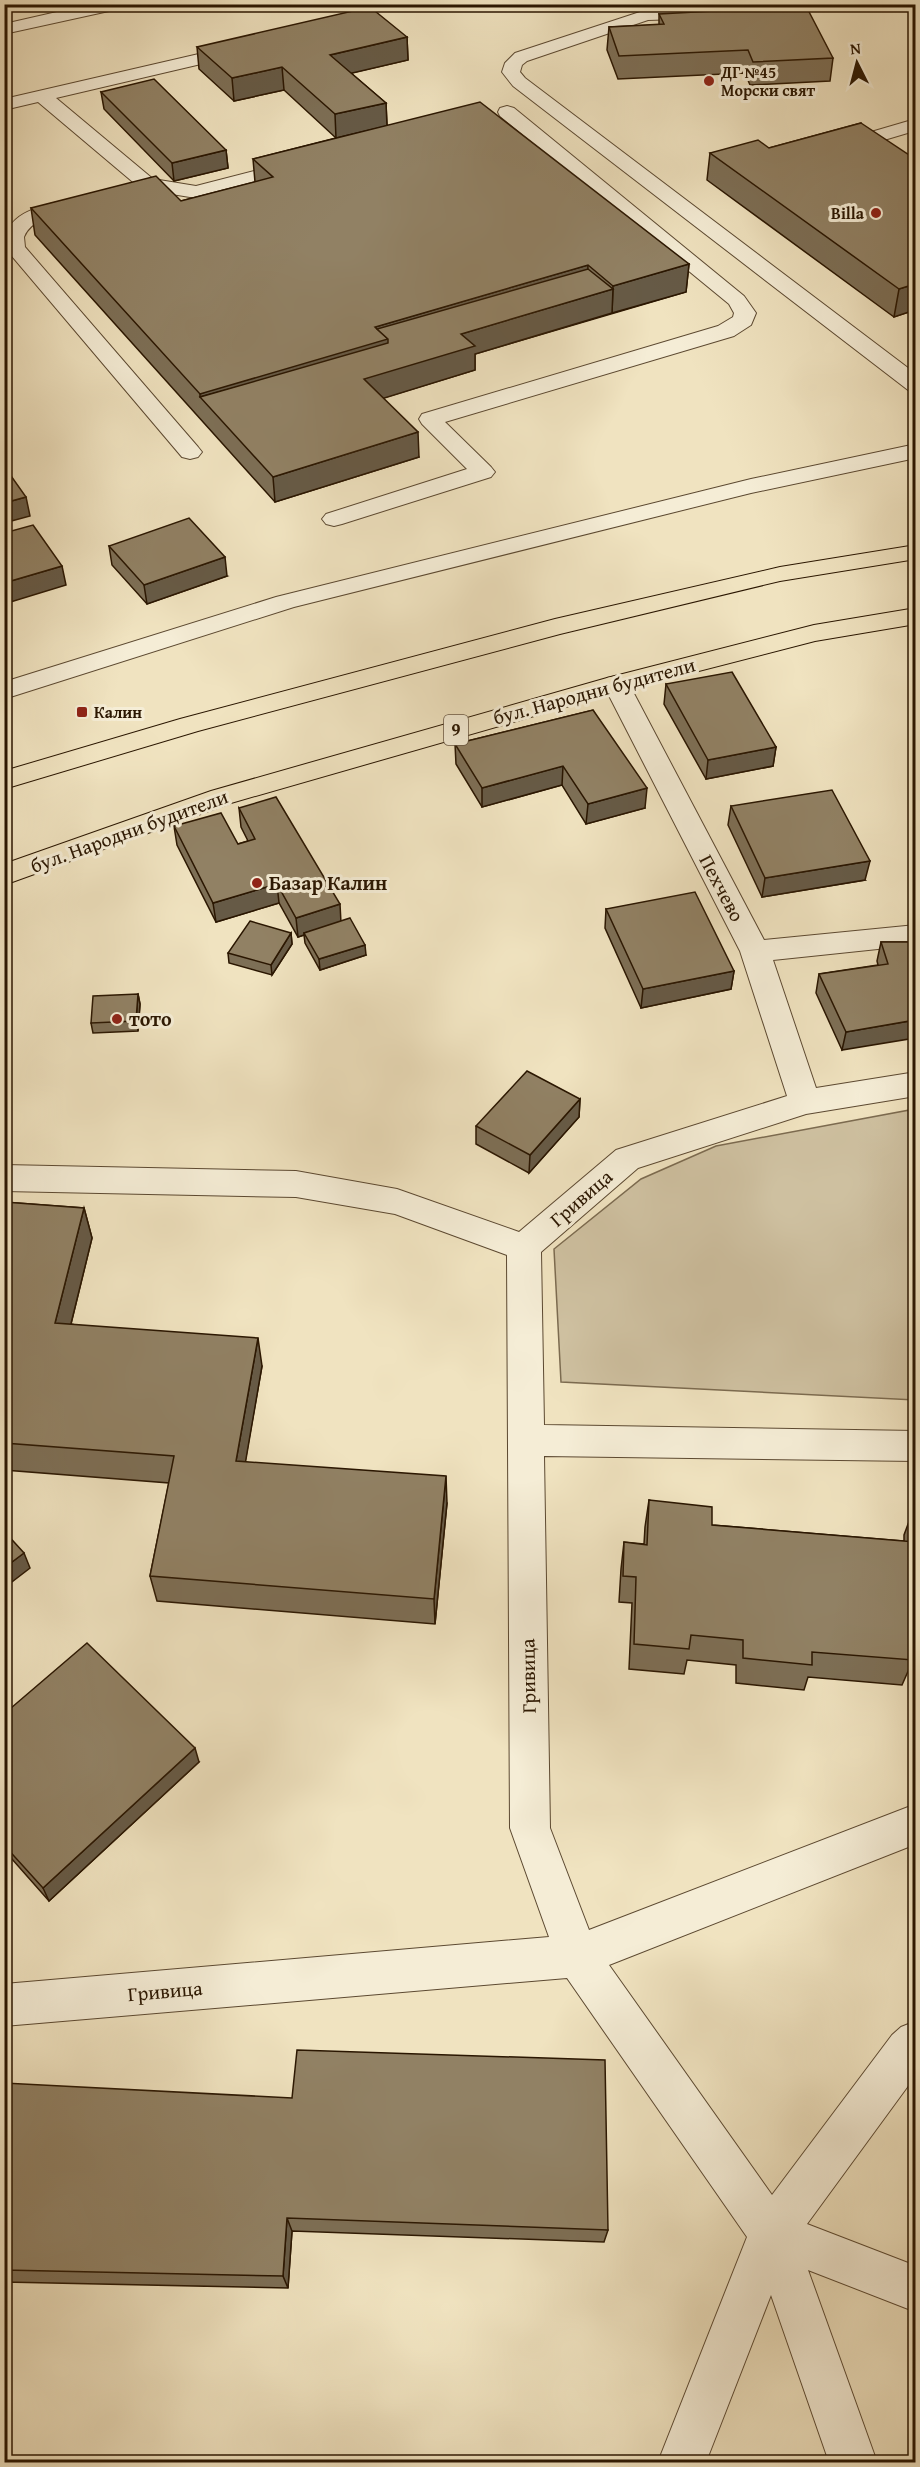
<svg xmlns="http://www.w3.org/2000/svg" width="920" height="2467" font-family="'Gentium Book Plus',serif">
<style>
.green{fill:#cec0a0;stroke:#7c6b50;stroke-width:1.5}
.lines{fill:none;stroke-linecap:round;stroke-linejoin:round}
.minor-casing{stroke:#5c4931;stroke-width:2}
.major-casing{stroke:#2a1601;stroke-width:2}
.minor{fill:#f5edd6;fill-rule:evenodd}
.major{fill:#f0e3c0;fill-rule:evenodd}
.wall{fill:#7d6f56;stroke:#2a1601;stroke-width:1.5}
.shaded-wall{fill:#665a46;stroke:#2a1601;stroke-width:1.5}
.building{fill:#918164;stroke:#2a1601;stroke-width:1.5}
.poi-dot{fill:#8f2418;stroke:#f5edd6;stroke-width:2}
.labels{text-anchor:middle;stroke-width:6;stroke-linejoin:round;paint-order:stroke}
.far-poi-label{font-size:16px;font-weight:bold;fill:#2a1601;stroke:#f5edd6;text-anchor:start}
.shield{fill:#f5edd6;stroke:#675641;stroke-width:1.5}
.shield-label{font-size:18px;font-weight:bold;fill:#2a1601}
.street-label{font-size:20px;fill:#2a1601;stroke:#f5edd6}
.poi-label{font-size:20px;font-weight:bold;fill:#2a1601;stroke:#f5edd6;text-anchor:start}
</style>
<rect width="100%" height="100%" fill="#f0e3c0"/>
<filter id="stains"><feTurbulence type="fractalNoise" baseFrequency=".00333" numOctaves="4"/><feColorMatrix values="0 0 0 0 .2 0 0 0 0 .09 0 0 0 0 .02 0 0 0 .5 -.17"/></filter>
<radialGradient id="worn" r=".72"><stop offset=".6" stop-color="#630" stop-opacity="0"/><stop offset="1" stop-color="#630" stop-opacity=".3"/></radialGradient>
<!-- green -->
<path class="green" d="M 915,1109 L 915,1400 L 561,1382 L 554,1249 L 641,1179 L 716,1146 Z"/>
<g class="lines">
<!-- minor casing -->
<g class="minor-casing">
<g id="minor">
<path d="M 92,4 L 126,4 L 118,9 L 4,34 L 4,24 Z"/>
<path d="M 704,9 L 710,10 L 713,14 L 710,18 L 648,20 L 527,61 L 522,65 L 520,72 L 525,78 L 916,374 L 916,392 L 908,390 L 513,86 L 502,72 L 505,63 L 515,53 L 646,10 Z"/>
<path d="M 242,44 L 248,45 L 251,49 L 248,53 L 56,98 L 153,179 L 196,186 L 297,160 L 304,162 L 307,166 L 304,170 L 196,198 L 147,190 L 140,188 L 38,102 L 4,110 L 4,99 Z"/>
<path d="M 507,106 L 514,108 L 744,296 L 756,313 L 751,325 L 734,336 L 445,422 L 491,467 L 495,472 L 491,477 L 342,524 L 334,526 L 326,524 L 322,519 L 326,514 L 467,469 L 422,424 L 419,419 L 422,414 L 718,326 L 733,317 L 734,313 L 729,304 L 500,116 L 498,112 L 500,108 Z"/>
<path d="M 912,120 L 916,121 L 916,134 L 911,132 L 837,154 L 830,152 L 827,148 L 830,144 Z"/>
<path d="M 76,198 L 83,200 L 86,204 L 83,208 C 64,213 32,216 24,237 L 25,247 L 198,447 L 202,452 L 198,457 L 190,459 L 182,457 L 5,248 C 2,210 47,205 76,198 Z"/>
<path d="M 916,444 L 916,458 L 751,493 L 294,607 L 4,699 L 4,682 L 276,597 L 751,479 Z"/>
<path d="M 616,676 L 625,678 L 629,684 L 764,940 L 916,925 L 916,945 L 773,960 L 816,1088 L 916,1072 L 916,1096 L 806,1114 L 638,1168 L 541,1252 L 544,1425 L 916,1431 L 916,1461 L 544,1456 L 550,1828 L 589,1930 L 916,1804 L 916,1844 L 609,1965 L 772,2195 L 892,2035 L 901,2027 L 916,2021 L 916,2075 L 807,2224 L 916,2266 L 916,2312 L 808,2270 L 877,2462 L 829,2462 L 771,2295 L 706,2462 L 658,2462 L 747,2237 L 567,1978 L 4,2026 L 4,1984 L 549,1937 L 510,1828 L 507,1255 L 395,1214 L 296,1197 L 4,1191 L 4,1165 L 296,1171 L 397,1189 L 519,1232 L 616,1150 L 787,1096 L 740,951 L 603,684 L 607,678 Z"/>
</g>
</g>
<!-- major casing -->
<g class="major-casing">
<g id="major">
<path d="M 916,545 L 916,559 L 780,581 L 560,634 L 198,731 L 4,789 L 4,771 L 180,719 L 555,619 L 780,567 Z"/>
<path d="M 916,608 L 916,624 L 815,641 L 625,690 L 231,803 L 4,885 L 4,864 L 211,791 L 607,678 L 814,625 Z"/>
</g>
</g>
<!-- minor -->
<use href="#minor" class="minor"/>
<!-- major -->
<use href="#major" class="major"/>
</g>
<!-- wall -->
<g class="wall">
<path d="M 659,14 L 833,58 L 830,81 L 750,85 L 745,73 L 618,79 L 607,50 L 609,27 L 659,25 Z"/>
<path d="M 407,37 L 408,60 L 351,73 L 386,103 L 387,125 L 689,264 L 686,292 L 475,354 L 475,370 L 383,398 L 419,457 L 275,502 L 35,235 L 31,208 L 181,201 L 255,182 L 253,159 L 336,138 L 284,90 L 234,101 L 199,69 L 197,47 Z"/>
<path d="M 101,92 L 226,150 L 228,168 L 174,181 L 104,109 Z"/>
<path d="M 861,123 L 915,310 L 894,317 L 707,180 L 710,153 L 769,148 Z"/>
<path d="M 109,546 L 227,576 L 147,604 L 112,565 Z"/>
<path d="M 666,684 L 776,747 L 773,766 L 706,779 L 664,704 Z"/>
<path d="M 593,710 L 645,808 L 586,824 L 562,785 L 482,807 L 456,764 L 455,744 Z"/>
<path d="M 731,806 L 865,880 L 762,897 L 728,825 Z"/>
<path d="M 239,808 L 341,921 L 366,955 L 320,970 L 305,943 L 304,935 L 298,937 L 279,903 L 216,922 L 177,845 L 174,826 L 238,844 L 248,841 L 241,827 Z"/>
<path d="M 606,909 L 734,971 L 731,989 L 641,1008 L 605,928 Z"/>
<path d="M 291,933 L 292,944 L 272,975 L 229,963 L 228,953 Z"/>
<path d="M 881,942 L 915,942 L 842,1050 L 816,993 L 819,974 L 878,965 L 877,961 Z"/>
<path d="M 138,994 L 140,1004 L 138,1031 L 93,1033 L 91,1023 Z"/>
<path d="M 580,1099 L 579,1117 L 529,1173 L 476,1144 L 476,1126 Z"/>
<path d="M 4,1202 L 84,1208 L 92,1238 L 71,1324 L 262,1366 L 245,1462 L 447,1503 L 435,1624 L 157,1601 L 150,1576 L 169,1483 L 4,1470 Z"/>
<path d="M 649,1500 L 712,1525 L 904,1541 L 904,1535 L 914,1508 L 915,1508 L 915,1658 L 912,1658 L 913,1660 L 902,1685 L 808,1677 L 804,1690 L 736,1683 L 736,1665 L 687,1660 L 684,1674 L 629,1669 L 632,1603 L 619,1602 L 621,1569 L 624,1542 L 644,1544 L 645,1527 Z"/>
<path d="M 4,1714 L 199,1762 L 49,1901 L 4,1850 Z"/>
<path d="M 4,2083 L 608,2230 L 604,2242 L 292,2231 L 288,2288 L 4,2282 Z"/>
</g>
<!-- shaded-wall -->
<g class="shaded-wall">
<path d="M 407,37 L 408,60 L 331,78 L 330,55 Z"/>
<path d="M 282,67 L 284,90 L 234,101 L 232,78 Z"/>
<path d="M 386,103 L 387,126 L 336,138 L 335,114 Z"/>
<path d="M 226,150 L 228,168 L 174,181 L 172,163 Z"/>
<path d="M 689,264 L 686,292 L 612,313 L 613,286 Z"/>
<path d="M 588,265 L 587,293 L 200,397 L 200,394 L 375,327 Z"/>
<path d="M 915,284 L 915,310 L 894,317 L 899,289 Z"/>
<path d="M 613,289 L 612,313 L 475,354 L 475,370 L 365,404 L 364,379 L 461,334 Z"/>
<path d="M 418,432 L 419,457 L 275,502 L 273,477 Z"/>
<path d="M 26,497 L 30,516 L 4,523 L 4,503 Z"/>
<path d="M 225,557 L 227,576 L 147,604 L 144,585 Z"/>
<path d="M 62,566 L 66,585 L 4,604 L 4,583 Z"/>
<path d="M 776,747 L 773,766 L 706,779 L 708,760 Z"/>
<path d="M 563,766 L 562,785 L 482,807 L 482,788 Z"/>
<path d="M 647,788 L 645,808 L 586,824 L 588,804 Z"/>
<path d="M 870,861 L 865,880 L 762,897 L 765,878 Z"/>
<path d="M 277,884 L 279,903 L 216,922 L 213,903 Z"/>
<path d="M 340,904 L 341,923 L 304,933 L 304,935 L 298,937 L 296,918 Z"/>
<path d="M 291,933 L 292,944 L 272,975 L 271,965 Z"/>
<path d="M 365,945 L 366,955 L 320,970 L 319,959 Z"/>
<path d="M 734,971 L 731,989 L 641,1008 L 643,989 Z"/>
<path d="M 138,994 L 140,1004 L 138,1031 L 136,1021 Z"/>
<path d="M 915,1020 L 915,1038 L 842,1050 L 846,1032 Z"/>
<path d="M 580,1099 L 579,1117 L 529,1173 L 530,1155 Z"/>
<path d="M 84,1208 L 92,1238 L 64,1352 L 55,1323 Z"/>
<path d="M 258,1338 L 262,1366 L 241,1488 L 236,1461 Z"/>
<path d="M 446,1476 L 447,1503 L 435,1624 L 434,1599 Z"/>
<path d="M 24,1553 L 30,1568 L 4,1588 L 4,1568 Z"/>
<path d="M 195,1748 L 199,1762 L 49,1901 L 43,1888 Z"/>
<path d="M 287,2218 L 292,2231 L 288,2288 L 283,2276 Z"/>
</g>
<!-- building -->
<g class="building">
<path d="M 806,6 L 833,58 L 753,62 L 748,50 L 619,56 L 609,27 L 664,24 L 659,14 Z"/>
<path d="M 370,7 L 407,37 L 330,55 L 386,103 L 335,114 L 282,67 L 232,78 L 197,47 Z"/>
<path d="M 154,79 L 226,150 L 172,163 L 101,92 Z"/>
<path d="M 480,102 L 689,264 L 613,286 L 588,265 L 375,327 L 388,339 L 200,394 L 31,208 L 156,176 L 181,201 L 273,177 L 253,159 Z"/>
<path d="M 861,123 L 915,159 L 915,284 L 899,289 L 710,153 L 758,140 L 769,148 Z"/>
<path d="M 588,269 L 613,289 L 461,334 L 475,346 L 364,379 L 418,432 L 273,477 L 200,397 L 388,343 L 388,339 L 377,329 Z"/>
<path d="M 4,466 L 26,497 L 4,503 Z"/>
<path d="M 189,518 L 225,557 L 144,585 L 109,546 Z"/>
<path d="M 33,525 L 62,566 L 4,583 L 4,533 Z"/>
<path d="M 732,672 L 776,747 L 708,760 L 666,684 Z"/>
<path d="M 593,710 L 647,788 L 588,804 L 563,766 L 482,788 L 455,744 Z"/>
<path d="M 832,790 L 870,861 L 765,878 L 731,806 Z"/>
<path d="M 276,797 L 340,904 L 296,918 L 277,884 L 213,903 L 174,826 L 221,813 L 238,844 L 255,839 L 239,808 Z"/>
<path d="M 695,892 L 734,971 L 643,989 L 606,909 Z"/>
<path d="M 350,918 L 365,945 L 319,959 L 304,933 Z"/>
<path d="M 250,921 L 291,933 L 271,965 L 228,953 Z"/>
<path d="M 881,942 L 915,942 L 915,1020 L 846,1032 L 819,974 L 888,964 Z"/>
<path d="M 138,994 L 136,1021 L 91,1023 L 93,996 Z"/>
<path d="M 527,1071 L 580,1099 L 530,1155 L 476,1126 Z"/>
<path d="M 4,1202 L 84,1208 L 55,1323 L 258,1338 L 236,1461 L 446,1476 L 434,1599 L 150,1576 L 174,1456 L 4,1443 Z"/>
<path d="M 649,1500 L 712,1507 L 712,1525 L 915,1542 L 914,1508 L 915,1508 L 915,1632 L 912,1632 L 913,1660 L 812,1652 L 812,1665 L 743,1658 L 743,1640 L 691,1635 L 689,1649 L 634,1644 L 636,1577 L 623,1576 L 624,1542 L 647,1545 Z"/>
<path d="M 4,1531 L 24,1553 L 4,1568 Z"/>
<path d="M 87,1643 L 195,1748 L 43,1888 L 4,1845 L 4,1714 Z"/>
<path d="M 297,2050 L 605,2060 L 608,2230 L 287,2218 L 283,2276 L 4,2270 L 4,2083 L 292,2098 Z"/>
</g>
<!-- markers -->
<g class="poi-dot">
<circle cx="709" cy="81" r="6"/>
<circle cx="876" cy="213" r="6"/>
<rect x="76" y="706" width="12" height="12" rx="3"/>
<circle cx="257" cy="883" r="6"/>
<circle cx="117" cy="1019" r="6"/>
</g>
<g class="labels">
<!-- far-poi labels -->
<g class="far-poi-label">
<text x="721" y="78">ДГ №45<tspan x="721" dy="18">Морски свят</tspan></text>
<text x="864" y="219" text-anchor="end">Billa</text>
<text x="94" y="718">Калин</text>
</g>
<!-- shield labels -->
<rect class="shield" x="444" y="715" width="24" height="30" rx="4.5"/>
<g class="shield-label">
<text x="456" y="736">9</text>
</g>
<!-- street labels -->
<g class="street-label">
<text transform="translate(594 691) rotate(-15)" y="7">бул. Народни будители</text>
<text transform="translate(129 831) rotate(-20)" y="7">бул. Народни будители</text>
<text transform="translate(722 888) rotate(62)" y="7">Пехчево</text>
<text transform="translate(581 1198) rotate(-41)" y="7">Гривица</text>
<text transform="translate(528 1676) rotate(-91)" y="7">Гривица</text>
<text transform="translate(165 1991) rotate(-5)" y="7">Гривица</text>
</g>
<!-- poi labels -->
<g class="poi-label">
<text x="269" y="890">Базар Калин</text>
<text x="129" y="1026">тото</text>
</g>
</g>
<!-- margin -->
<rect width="920" height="2467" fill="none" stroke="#f0e3c0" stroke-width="24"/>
<rect x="6" y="6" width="908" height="2455" fill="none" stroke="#2a1601" stroke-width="3"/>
<rect x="12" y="12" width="896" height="2443" fill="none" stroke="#2a1601" stroke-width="1.5"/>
<!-- north arrow -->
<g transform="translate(857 63) rotate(354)" stroke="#f5edd6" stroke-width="4.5" paint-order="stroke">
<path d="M0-4.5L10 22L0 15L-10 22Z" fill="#2a1601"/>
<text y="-9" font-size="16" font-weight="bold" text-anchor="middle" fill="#2a1601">N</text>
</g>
<rect width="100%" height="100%" filter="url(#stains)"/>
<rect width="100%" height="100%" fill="url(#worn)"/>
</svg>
